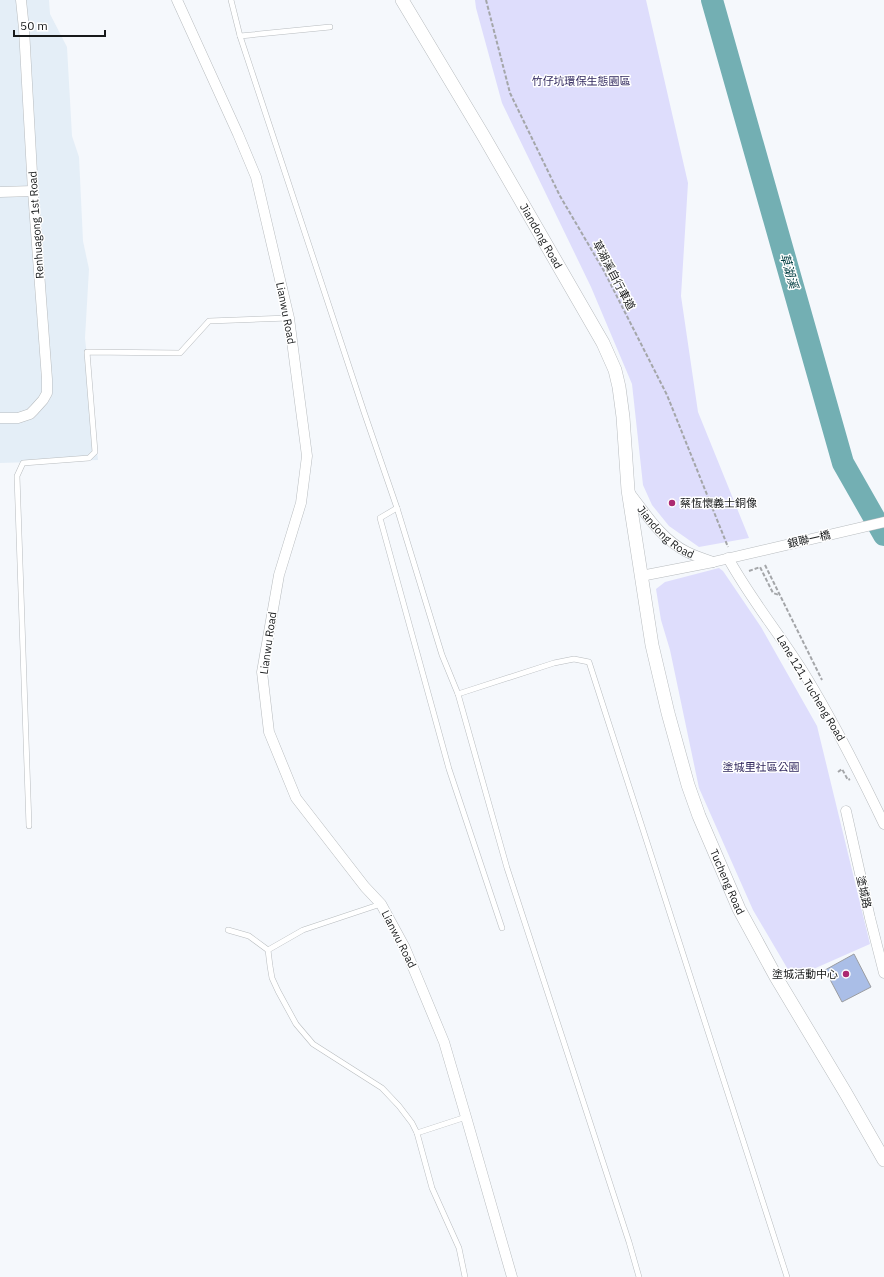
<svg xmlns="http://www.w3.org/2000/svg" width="884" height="1277" font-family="'IBM Plex Sans','Noto Sans TC',sans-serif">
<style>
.built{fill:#e4eef7}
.green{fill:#deddfc}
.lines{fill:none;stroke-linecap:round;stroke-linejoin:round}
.river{stroke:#73afb3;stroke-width:22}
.building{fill:#aabee7;stroke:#9b9da1}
.service-casing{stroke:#b8bcbf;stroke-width:6}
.minor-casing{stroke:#b8bcbf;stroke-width:11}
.tertiary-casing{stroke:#b8bcbf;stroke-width:14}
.path{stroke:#a4a6a9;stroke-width:2;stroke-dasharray:4 2;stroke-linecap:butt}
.service{stroke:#fff;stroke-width:5}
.minor{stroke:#fff;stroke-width:10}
.tertiary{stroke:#fff;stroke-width:13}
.poi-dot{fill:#ac2871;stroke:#fff;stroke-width:1.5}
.labels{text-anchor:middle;stroke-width:3;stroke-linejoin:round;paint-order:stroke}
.park-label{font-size:11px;fill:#31285e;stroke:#fff}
.street-label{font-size:11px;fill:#17191a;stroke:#fff}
.poi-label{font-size:11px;fill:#17191a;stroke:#fff;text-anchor:start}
.water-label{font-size:12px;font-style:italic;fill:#064145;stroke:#fff}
</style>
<rect width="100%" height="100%" fill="#f5f8fc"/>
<!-- built -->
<path class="built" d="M 0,0 L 49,0 L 50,14 L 67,47 L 72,136 L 79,157 L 83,241 L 89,269 L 85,338 L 98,460 L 0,463 Z"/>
<!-- green -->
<g class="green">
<path d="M 475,0 L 646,0 L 688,183 L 681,296 L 698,412 L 749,538 L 699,547 L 669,526 L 652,505 L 643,485 L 632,384 L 591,287 L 502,103 L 476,8 Z"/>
<path d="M 719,568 L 723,571 L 761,627 L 817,726 L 870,944 L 793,978 L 753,910 L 699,788 L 670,650 L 661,620 L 656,589 L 665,582 Z"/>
</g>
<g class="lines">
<!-- river -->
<path class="river" d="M 712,0 L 843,463 L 884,535"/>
</g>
<!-- building -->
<path class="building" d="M 854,954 L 871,987 L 842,1002 L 825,970 Z"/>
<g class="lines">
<!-- service casing -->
<g class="service-casing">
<g id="service">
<path d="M 231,0 L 240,36 L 364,412 L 397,508 L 442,655 L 458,694 L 507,868 L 629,1242 L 639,1277"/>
<path d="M 240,36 L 330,27"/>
<path d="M 397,508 L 380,518 L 449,769 L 502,928"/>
<path d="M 458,694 L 554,663 L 574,659 L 589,662 L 787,1277"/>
<path d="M 29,826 L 17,476 L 23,463 L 89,458 L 95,452 L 87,352 L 180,353 L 209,321 L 289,318"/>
<path d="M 381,904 L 303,930 L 268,950 L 270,966 L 272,978 L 278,991 L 296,1024 L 313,1044 L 382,1088 L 399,1106 L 412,1123 L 417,1133 L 466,1117"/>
<path d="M 228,930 L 249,936 L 268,950"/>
<path d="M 417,1133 L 432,1188 L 459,1248 L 465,1277"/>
</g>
</g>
<!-- minor casing -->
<g class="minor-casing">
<g id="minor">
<path d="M 177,0 L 238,134 L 256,177 L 289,318 L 307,456 L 301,503 L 279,575 L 262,672 L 269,732 L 296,798 L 365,887 L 381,904 L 405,948 L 444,1042 L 466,1117 L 512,1277"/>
<path d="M 0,192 L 33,191"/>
<path d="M 0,418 L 18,418 L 30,414 L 34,410 L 43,400 L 47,393 L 47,379 L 33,191 L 24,29 L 21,0"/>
<path id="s1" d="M 629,492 C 646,514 661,539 687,552 C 695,556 704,559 713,562"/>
<path d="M 728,558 C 750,598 778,632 802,670 C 833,720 859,772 884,824"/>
<path d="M 641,576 L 713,562 L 884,522"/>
<path d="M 846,811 L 870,918 L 884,973"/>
</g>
</g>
<!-- tertiary casing -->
<g class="tertiary-casing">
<g id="tertiary">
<path id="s2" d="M 402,0 L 483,135 L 603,343 L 615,370 L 619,387 L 623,417 L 628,490 L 652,645 L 668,713 L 688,785 L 699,816 L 739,909 L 776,977 L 845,1092 L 884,1160"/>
</g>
</g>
<!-- path -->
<g class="path">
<path d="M 486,0 L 510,93 L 560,196 L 604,271 L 667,395 L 728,547"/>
<path d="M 765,565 L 822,680"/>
<path d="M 749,571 L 760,567 L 773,593 L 779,595"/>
<path d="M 838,772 L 842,769 L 848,780 L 850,779"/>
</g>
<!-- service -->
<use href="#service" class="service"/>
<!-- minor -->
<use href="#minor" class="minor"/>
<!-- tertiary -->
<use href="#tertiary" class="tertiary"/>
</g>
<!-- markers -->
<g class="poi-dot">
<circle cx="672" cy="503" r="4"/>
<circle cx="846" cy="974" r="4"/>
</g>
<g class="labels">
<!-- park labels -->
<g class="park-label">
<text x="581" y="85">竹仔坑環保生態園區</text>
<text x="761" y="771">塗城里社區公園</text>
</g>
<!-- street labels -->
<g class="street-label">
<text transform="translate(36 225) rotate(-94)" y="4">Renhuagong 1st Road</text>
<text dy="4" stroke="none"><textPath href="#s2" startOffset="274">Jiandong Road</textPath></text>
<text transform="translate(614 275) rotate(62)" y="4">草湖溪自行車道</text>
<text transform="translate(286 313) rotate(79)" y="4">Lianwu Road</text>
<text dy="4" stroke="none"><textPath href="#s1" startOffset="55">Jiandong Road</textPath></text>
<text transform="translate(809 539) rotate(-13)" y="4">銀聯一橋</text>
<text transform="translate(268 643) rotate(-82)" y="4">Lianwu Road</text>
<text transform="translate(811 688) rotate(59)" y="4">Lane 121, Tucheng Road</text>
<text dy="4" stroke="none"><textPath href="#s2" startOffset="954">Tucheng Road</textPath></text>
<text transform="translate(864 892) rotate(77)" y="4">塗城路</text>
<text transform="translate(399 939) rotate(63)" y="4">Lianwu Road</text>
</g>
<!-- poi labels -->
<g class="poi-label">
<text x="680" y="507">蔡恆懷義士銅像</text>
<text x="838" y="978" text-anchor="end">塗城活動中心</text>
</g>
<!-- water labels -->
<g class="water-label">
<text transform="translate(789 271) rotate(74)" y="4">草湖溪</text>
</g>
</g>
<!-- scale -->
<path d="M14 30v6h91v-6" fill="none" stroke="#17191a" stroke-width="2"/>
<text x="20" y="30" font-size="12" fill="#17191a" stroke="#ffffff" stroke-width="3" paint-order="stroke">50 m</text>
</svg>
